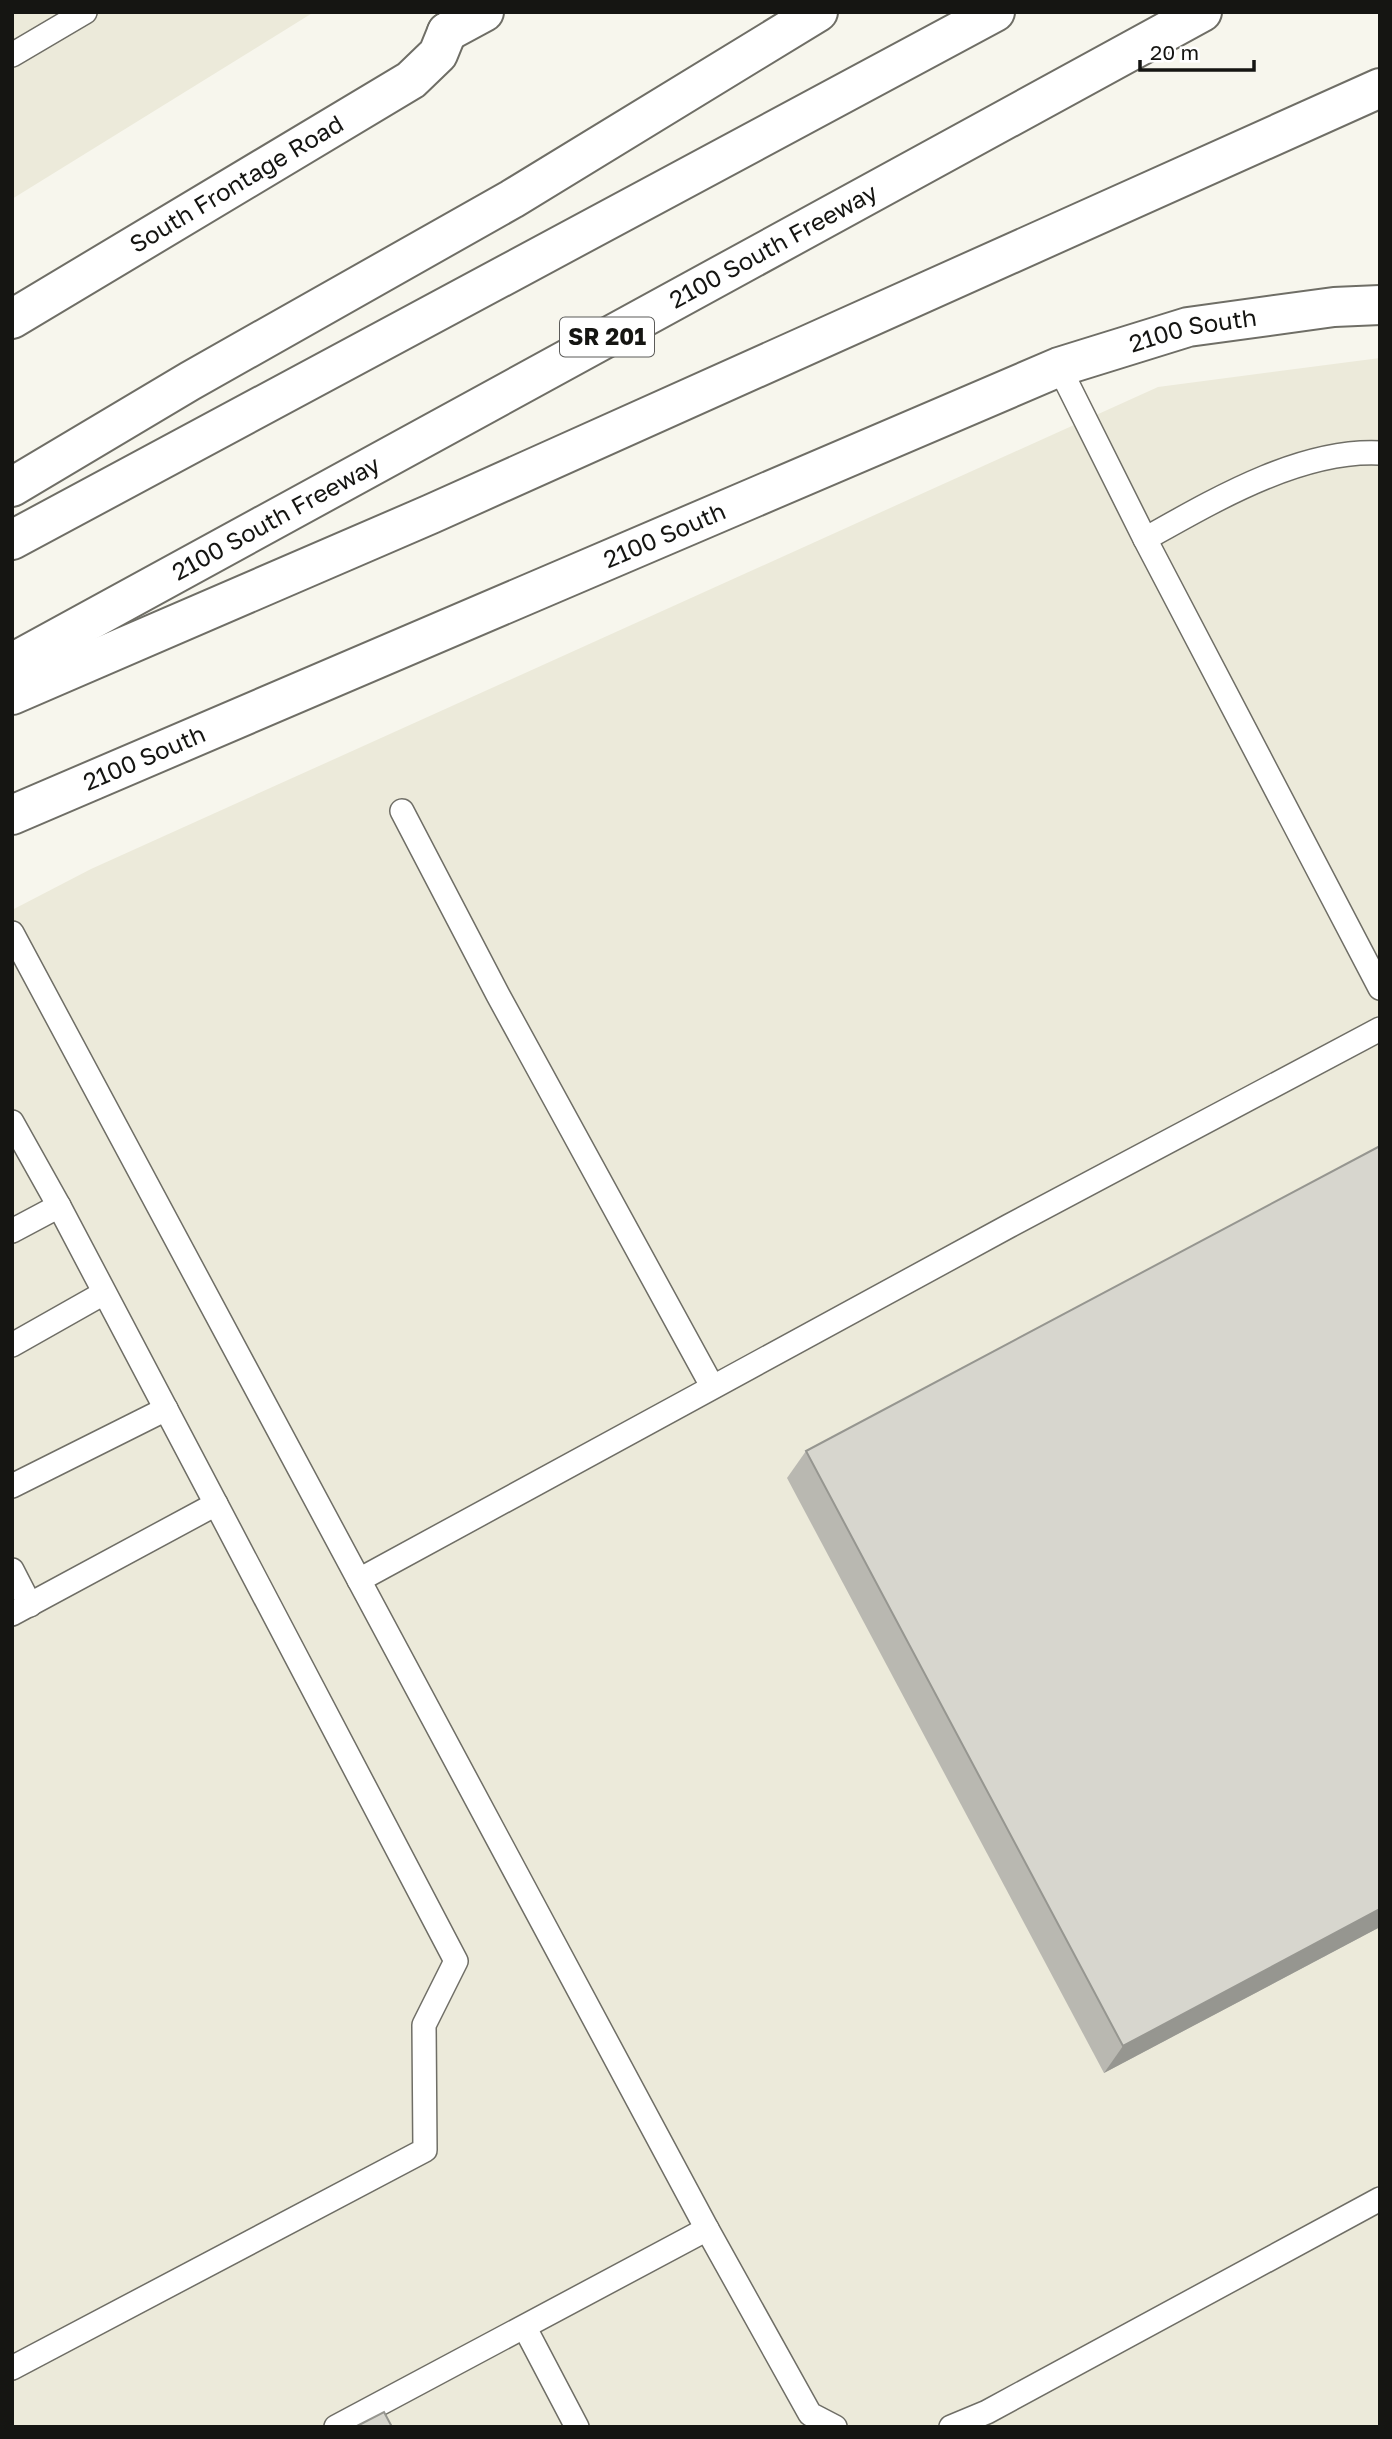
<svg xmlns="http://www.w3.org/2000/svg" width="1392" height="2439" font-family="'Golos Text',sans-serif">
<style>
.built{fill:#eceada}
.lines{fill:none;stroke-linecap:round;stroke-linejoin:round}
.lane-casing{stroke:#6f6e66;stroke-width:26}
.secondary-casing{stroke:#6f6e66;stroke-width:42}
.highway-casing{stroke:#6f6e66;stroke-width:42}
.lane{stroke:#fff;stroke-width:23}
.secondary{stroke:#fff;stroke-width:38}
.highway{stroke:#fff;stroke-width:38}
.wall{fill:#b9b8b1}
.shaded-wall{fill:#969690}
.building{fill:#d7d6ce;stroke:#969690;stroke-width:2}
.labels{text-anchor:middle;stroke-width:7;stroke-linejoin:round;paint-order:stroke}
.shield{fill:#fff;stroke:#5b5b59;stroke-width:2}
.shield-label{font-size:23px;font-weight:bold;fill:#151512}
.street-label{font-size:24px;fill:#151512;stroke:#fff}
</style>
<rect width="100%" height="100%" fill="#f7f6ed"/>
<!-- built -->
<g class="built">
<path d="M 12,12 L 314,12 L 12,199 Z"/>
<path d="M 1380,358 L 1380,2427 L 12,2427 L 12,910 L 91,869 L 1158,387 Z"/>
</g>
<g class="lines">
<!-- lane casing -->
<g class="lane-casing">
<g id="lane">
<path d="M 12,55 L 85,12"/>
<path d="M 1059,367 L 1145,539 L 1380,988"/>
<path d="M 1145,539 C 1213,501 1300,449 1380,453"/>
<path d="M 402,811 L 498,995 L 712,1386"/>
<path d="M 12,933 L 707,2229 L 810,2414 L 835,2427"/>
<path d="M 12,1122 L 59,1206"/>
<path d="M 12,1231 L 59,1206 L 216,1504"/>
<path d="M 12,1345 L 104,1293"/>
<path d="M 12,1486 L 166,1409"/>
<path d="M 12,1570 L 30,1605"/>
<path d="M 359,1580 L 1009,1226 L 1380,1029"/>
<path d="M 12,1614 L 216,1504 L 456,1961 L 424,2025 L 425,2150 L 12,2368"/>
<path d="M 525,2328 L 577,2427"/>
<path d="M 336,2427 L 707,2229"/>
<path d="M 951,2427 L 987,2412 L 1380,2199"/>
</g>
</g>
<!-- secondary casing -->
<g class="secondary-casing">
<g id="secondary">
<path d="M 447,32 L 484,12"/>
<path id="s1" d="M 12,319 L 411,80 L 438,54 L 447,32"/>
<path id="s2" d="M 12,815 L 1059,367 L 1188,327 L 1334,307 L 1380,305"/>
</g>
</g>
<!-- highway casing -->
<g class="highway-casing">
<g id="highway">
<path d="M 12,487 L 190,381 L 512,199 L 818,12"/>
<path d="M 12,540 L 995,12"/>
<path id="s3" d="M 12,663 L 1202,12"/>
<path d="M 12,695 L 431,514 L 1380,88"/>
</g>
</g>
<!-- lane -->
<use href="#lane" class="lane"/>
<!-- secondary -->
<use href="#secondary" class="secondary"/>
<!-- highway -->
<use href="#highway" class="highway"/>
</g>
<!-- wall -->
<path class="wall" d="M 1380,1146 L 1380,1927 L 1104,2073 L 787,1478 L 806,1451 Z"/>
<!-- shaded-wall -->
<path class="shaded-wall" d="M 1380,1909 L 1380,1927 L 1104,2073 L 1123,2046 Z"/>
<!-- building -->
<g class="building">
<path d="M 1380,1146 L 1380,1909 L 1123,2046 L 806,1451 Z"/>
<path d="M 384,2412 L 392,2427 L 355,2427 Z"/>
</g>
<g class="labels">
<!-- shield labels -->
<rect class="shield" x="560" y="317.5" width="94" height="39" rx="5"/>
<g class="shield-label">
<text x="607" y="345">SR 201</text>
</g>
<!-- street labels -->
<g class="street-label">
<text dy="8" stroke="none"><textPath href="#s1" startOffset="262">South Frontage Road</textPath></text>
<text dy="8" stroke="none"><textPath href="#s3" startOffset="868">2100 South Freeway</textPath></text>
<text dy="8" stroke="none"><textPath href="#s2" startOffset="1278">2100 South</textPath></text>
<text dy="8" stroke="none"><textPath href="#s3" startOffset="301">2100 South Freeway</textPath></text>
<text dy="8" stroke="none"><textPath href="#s2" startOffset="710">2100 South</textPath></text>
<text dy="8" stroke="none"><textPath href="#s2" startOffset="144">2100 South</textPath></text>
</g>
</g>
<!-- border -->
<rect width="1392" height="2439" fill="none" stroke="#151512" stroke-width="28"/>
<!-- scale -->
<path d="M1140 60v10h114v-10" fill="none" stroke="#151512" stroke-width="3.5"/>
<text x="1150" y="60" font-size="21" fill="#151512" stroke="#ffffff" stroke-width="5" paint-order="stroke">20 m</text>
</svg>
